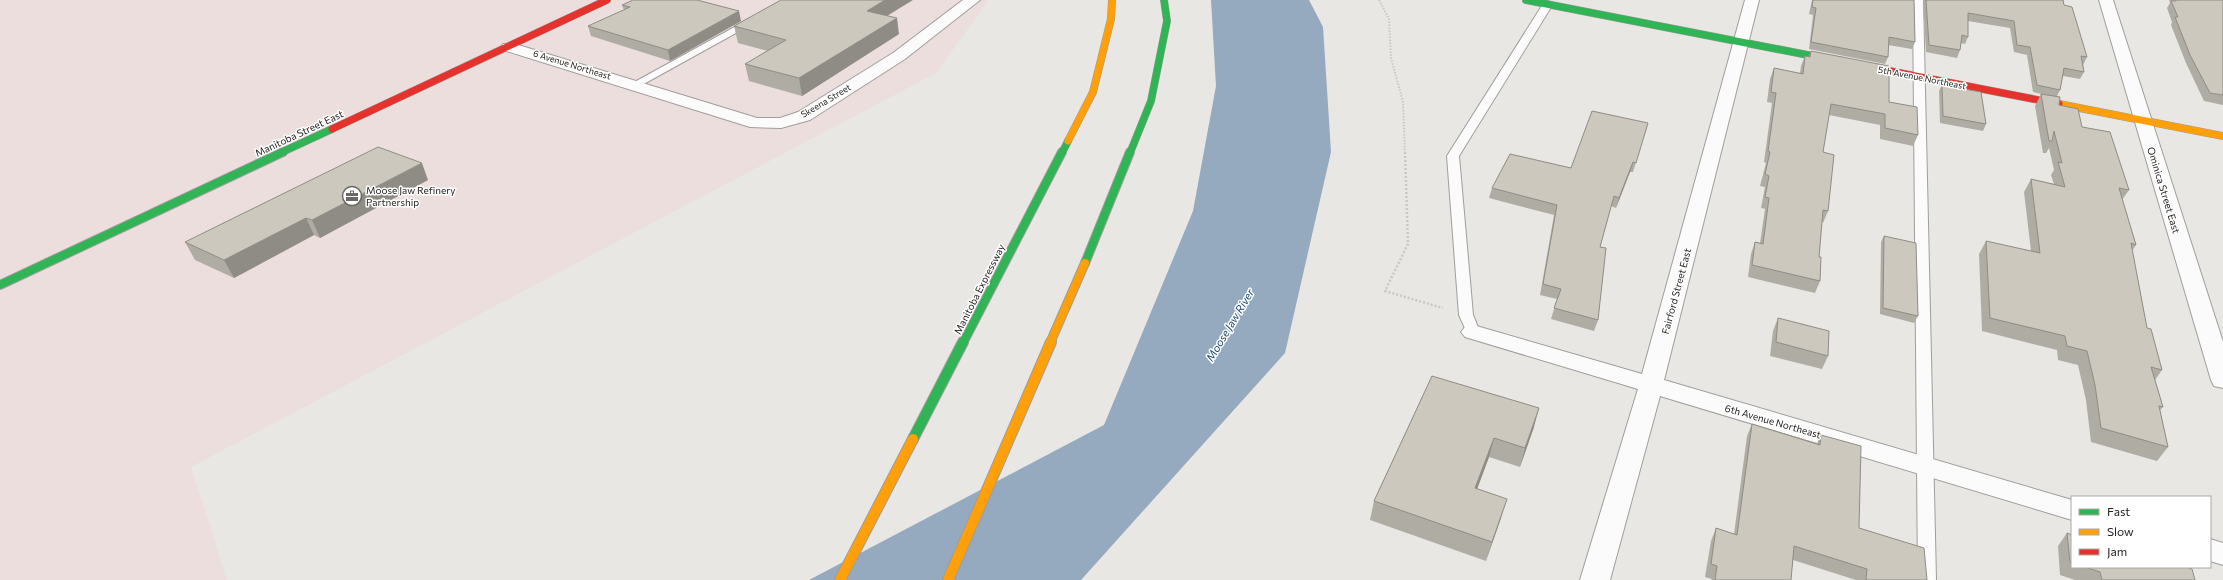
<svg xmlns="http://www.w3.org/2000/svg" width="2223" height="580" font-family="Commissioner,sans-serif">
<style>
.industrial{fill:#eddede}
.water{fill:#95a9bf}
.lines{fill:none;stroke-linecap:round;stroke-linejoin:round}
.lane-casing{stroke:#9f9e9b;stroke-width:2}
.street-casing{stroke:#9f9e9b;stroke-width:2}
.fast-far2-casing{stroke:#9f9e9b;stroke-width:8}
.fast-far1-casing{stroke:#9f9e9b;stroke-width:10}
.fast-casing{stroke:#9f9e9b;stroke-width:12}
.slow-far2-casing{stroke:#9f9e9b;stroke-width:8}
.slow-far1-casing{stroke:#9f9e9b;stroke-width:10}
.slow-casing{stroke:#9f9e9b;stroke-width:12}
.jam-casing{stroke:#9f9e9b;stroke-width:8}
.path-far1{stroke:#c8c8c6;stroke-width:2;stroke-dasharray:1.5 1.5;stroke-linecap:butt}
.path{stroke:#c8c8c6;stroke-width:2.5;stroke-dasharray:2 2;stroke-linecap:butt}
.lane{fill:#fcfbfb;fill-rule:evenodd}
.street{fill:#fcfbfb;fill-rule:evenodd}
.fast-far2{stroke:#30b455;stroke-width:7}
.fast-far1{stroke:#30b455;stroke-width:8}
.fast{stroke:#30b455;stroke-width:10}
.slow-far2{stroke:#ff9f0a;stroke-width:7}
.slow-far1{stroke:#ff9f0a;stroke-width:8}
.slow{stroke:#ff9f0a;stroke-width:10}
.jam{stroke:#e5322d;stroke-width:7}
.wall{fill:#afaca3}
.shaded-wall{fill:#8f8c85}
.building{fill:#ccc8be;stroke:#8f8c85}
.labels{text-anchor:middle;stroke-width:3;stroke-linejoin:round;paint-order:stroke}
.far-street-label{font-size:9px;fill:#252320;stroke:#fff}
.street-label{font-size:10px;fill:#252320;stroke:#fff}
.poi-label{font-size:10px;fill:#252320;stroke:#fff;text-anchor:start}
.water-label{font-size:11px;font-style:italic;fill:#1e4875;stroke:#fff}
</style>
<rect width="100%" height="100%" fill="#e8e7e3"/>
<!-- industrial -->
<path class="industrial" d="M 0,0 L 989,0 L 936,73 L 191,467 L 227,580 L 0,580 Z"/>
<!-- water -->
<path class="water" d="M 1211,0 L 1309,0 L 1323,27 L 1331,152 L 1285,353 L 1081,580 L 809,580 L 1104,425 L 1193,211 L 1216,86 Z"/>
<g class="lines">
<!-- lane casing -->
<g class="lane-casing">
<g id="lane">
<path d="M 1913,0 L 1923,0 L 1936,580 L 1918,580 Z"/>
<path d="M 1548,1 L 1553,4 L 1459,156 L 1473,315 L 1480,332 L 1478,335 L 1468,335 L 1459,315 L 1447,156 L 1543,4 Z"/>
<path d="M 751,18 L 756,21 L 754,23 L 640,86 L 632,86 L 631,84 Z"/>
</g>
</g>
<!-- street casing -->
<g class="street-casing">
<g id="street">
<path d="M 963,0 L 980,0 L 905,59 L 810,120 L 781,128 L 750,127 L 503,50 L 501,47 L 503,44 L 515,44 L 757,118 L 780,118 L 798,112 L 893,53 Z"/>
<path d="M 1745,0 L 1759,0 L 1664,380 L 2072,500 L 2072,520 L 1660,396 L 1610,580 L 1580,580 L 1638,389 L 1465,337 L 1461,332 L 1465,327 L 1473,325 L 1642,374 Z"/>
<path d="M 2099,0 L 2113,0 L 2223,342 L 2223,388 L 2214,386 L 2211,380 Z"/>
<path d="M 2210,539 L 2223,543 L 2223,565 L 2210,561 Z"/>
</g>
</g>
<!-- fast-far2 casing -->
<g class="fast-far2-casing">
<g id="fast-far2">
<path d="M 1526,0 L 1813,56"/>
<path d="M 280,153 L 332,129"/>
<path d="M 1062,153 L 1068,141"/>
<path d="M 1130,153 L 1151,101 L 1167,21 L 1164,0"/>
</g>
</g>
<!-- fast-far1 casing -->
<g class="fast-far1-casing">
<g id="fast-far1">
<path d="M 1085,263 L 1130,152"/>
<path d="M 0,285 L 283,152"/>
<path d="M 963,343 L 1062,152"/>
</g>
</g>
<!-- fast casing -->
<g class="fast-casing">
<path id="fast" d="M 913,439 L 963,342"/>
</g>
<!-- slow-far2 casing -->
<g class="slow-far2-casing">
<g id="slow-far2">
<path d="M 2059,104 L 2223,136"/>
<path d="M 1068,141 L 1093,92 L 1111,19 L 1112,0"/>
</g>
</g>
<!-- slow-far1 casing -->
<g class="slow-far1-casing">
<path id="slow-far1" d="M 1050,343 L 1085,263"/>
</g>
<!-- slow casing -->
<g class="slow-casing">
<g id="slow">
<path d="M 840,580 L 913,439"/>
<path d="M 948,580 L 1051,342"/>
</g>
</g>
<!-- jam casing -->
<g class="jam-casing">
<g id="jam">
<path d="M 1813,56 L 2059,104"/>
<path d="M 332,129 L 607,0"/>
</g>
</g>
<!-- path-far1 -->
<path class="path-far1" d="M 1379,0 L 1389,19 L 1391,58 L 1403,102 L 1405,153"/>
<!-- path -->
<path class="path" d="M 1405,152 L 1408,244 L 1385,291 L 1443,308"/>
<!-- lane -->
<use href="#lane" class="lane"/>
<!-- street -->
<use href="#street" class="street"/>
<!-- fast-far2 -->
<use href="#fast-far2" class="fast-far2"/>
<!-- fast-far1 -->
<use href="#fast-far1" class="fast-far1"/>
<!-- fast -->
<use href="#fast" class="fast"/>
<!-- slow-far2 -->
<use href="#slow-far2" class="slow-far2"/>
<!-- slow-far1 -->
<use href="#slow-far1" class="slow-far1"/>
<!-- slow -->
<use href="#slow" class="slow"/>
<!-- jam -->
<use href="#jam" class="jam"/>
</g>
<!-- wall -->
<g class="wall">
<path d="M 1812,0 L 1914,0 L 1915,42 L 1912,49 L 1888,45 L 1888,57 L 1885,64 L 1809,49 L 1813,15 L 1809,14 Z"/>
<path d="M 1923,0 L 2063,0 L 2064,5 L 2087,57 L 2083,65 L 2084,72 L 2080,79 L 2063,76 L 2060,90 L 2057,96 L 2059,105 L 2082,127 L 2129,190 L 2122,200 L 2136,245 L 2132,251 L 2147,328 L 2162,370 L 2155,380 L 2163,407 L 2160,410 L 2168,447 L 2157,461 L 2091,442 L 2086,400 L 2078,365 L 2058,360 L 2057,350 L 1982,331 L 1979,254 L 1986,241 L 2031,251 L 2024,192 L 2031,179 L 2054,184 L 2051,175 L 2054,170 L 2049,148 L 2046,153 L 2043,153 L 2035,106 L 2041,94 L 2033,92 L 2027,55 L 2014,52 L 2010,28 L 1968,21 L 1968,37 L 1965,44 L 1961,43 L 1960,50 L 1957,58 L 1926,52 Z"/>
<path d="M 2169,0 L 2223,0 L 2223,105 L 2204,101 L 2186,63 L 2171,25 L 2172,22 L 2167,8 L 2170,3 Z"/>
<path d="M 622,5 L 741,21 L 670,61 L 591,36 L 588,26 L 624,10 Z"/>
<path d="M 888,16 L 899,34 L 802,96 L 749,81 L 745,64 L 768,51 L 738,43 L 734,26 Z"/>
<path d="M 1811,51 L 1889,102 L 1918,135 L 1913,146 L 1880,139 L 1880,125 L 1829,115 L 1823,152 L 1828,211 L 1823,223 L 1822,222 L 1819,257 L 1820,281 L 1815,293 L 1748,277 L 1751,254 L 1755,242 L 1760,243 L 1765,209 L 1761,208 L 1765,187 L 1760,186 L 1766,163 L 1764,162 L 1772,103 L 1767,102 L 1770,79 L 1774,68 L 1800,73 L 1801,66 L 1805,56 L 1809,56 Z"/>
<path d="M 1942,85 L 1986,124 L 1983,131 L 1940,123 L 1939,91 Z"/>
<path d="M 1648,123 L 1633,172 L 1630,172 L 1616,208 L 1611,206 L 1600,247 L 1598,320 L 1594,331 L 1551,319 L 1557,299 L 1540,295 L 1554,215 L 1489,198 L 1492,188 L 1571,168 Z"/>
<path d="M 428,180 L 320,238 L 314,235 L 234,278 L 195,260 L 185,242 Z"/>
<path d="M 1884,236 L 1918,316 L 1914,323 L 1880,314 L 1881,242 Z"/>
<path d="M 1778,318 L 1828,356 L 1822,369 L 1770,356 L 1773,331 Z"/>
<path d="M 1432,376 L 1534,427 L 1520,467 L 1489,457 L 1477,489 L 1501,518 L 1486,561 L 1370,520 L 1374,501 Z"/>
<path d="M 1752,424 L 1817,443 L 1821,435 L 1859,528 L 1927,580 L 1856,580 L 1793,560 L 1791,580 L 1711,580 L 1712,579 L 1705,577 L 1711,541 L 1716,528 L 1734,534 L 1747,436 Z"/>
<path d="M 2067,533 L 2072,535 L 2072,567 L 2186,567 L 2195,580 L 2075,580 L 2060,575 L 2058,546 Z"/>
</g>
<!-- shaded-wall -->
<g class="shaded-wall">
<path d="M 885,0 L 913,0 L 869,27 L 867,11 Z"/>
<path d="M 739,11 L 741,21 L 670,61 L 668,50 Z"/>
<path d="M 897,18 L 899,34 L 802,96 L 799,78 Z"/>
<path d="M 1633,162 L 1630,172 L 1616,208 L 1619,198 Z"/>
<path d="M 422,163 L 428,180 L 320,238 L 312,220 Z"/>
<path d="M 306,218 L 314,235 L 234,278 L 224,260 Z"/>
<path d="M 1539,408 L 1534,427 L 1520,467 L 1525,448 Z"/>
<path d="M 1494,438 L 1489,457 L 1470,508 L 1475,488 Z"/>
<path d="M 1507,499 L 1501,518 L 1486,561 L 1492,542 Z"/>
</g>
<!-- building -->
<g class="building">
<path d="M 633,0 L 697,0 L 739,11 L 668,50 L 588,26 L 630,7 L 622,5 Z"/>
<path d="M 781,0 L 885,0 L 867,11 L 897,18 L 799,78 L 745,64 L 786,40 L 734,26 Z"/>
<path d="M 1813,0 L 1914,0 L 1915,42 L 1889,37 L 1888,57 L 1811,42 L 1816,8 L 1812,7 Z"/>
<path d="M 1926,0 L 2063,0 L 2064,5 L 2072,7 L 2087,57 L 2081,56 L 2084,72 L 2064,68 L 2060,90 L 2037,85 L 2030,47 L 2017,45 L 2014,21 L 1968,13 L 1968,37 L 1962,35 L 1960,50 L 1929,45 Z"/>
<path d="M 2176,0 L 2223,0 L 2223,95 L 2210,93 L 2190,55 L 2175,17 L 2178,17 L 2171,1 L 2176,1 Z"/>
<path d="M 1811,51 L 1889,66 L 1889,102 L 1917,107 L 1918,135 L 1885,128 L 1885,114 L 1831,104 L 1823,152 L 1834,155 L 1828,211 L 1823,210 L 1819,257 L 1821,257 L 1820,281 L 1752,265 L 1755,242 L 1763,244 L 1769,198 L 1765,197 L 1769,176 L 1765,174 L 1770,152 L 1768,151 L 1776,93 L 1771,92 L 1774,68 L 1803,74 L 1805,56 L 1810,57 Z"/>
<path d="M 1942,85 L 1981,92 L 1986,124 L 1943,116 Z"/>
<path d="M 2041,94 L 2060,97 L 2059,105 L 2078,109 L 2082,127 L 2110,132 L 2129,190 L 2119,188 L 2136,245 L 2131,243 L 2147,328 L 2151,329 L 2162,370 L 2151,367 L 2163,407 L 2159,406 L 2168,447 L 2101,428 L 2095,385 L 2087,351 L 2067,346 L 2065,336 L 1990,318 L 1986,241 L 2040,253 L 2031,179 L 2065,187 L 2058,162 L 2062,163 L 2054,131 L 2052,141 L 2049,141 Z"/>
<path d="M 1592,111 L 1648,123 L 1636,163 L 1633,162 L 1619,198 L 1614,196 L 1600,247 L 1606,248 L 1598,320 L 1554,308 L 1561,289 L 1543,284 L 1557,205 L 1492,188 L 1510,154 L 1571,168 Z"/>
<path d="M 378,147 L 422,163 L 312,220 L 306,218 L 224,260 L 185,242 Z"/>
<path d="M 1884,236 L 1916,243 L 1918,316 L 1883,308 Z"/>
<path d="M 1778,318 L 1829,331 L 1828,356 L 1776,342 Z"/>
<path d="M 1432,376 L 1539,408 L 1525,448 L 1494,438 L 1475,488 L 1507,499 L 1492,542 L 1374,501 Z"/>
<path d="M 1752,424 L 1820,445 L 1821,435 L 1861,446 L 1859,528 L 1924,548 L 1927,580 L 1866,580 L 1867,569 L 1794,546 L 1791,580 L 1715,580 L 1717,566 L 1711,564 L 1716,528 L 1737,535 Z"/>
<path d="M 2067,533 L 2072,535 L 2072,563 L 2070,562 Z"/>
<path d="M 2085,567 L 2186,567 L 2192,569 L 2195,580 L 2102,580 L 2100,572 Z"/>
</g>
<!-- icons -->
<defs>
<g id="office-ring" transform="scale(1)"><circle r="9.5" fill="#fff" stroke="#696864" stroke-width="1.5"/><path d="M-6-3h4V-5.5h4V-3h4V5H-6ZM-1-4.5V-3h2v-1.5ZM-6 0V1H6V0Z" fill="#696864"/></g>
</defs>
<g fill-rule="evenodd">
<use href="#office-ring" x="352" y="196"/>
</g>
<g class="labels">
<!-- far-street labels -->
<g class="far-street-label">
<text transform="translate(572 65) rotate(17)" y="3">6 Avenue Northeast</text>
<text transform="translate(1922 78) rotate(11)" y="3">5th Avenue Northeast</text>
<text transform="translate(826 101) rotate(-31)" y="3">Skeena Street</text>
</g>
<!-- street labels -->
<g class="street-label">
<text transform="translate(299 133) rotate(-25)" y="4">Manitoba Street East</text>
<text transform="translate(2164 190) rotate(73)" y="4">Ominica Street East</text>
<text transform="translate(979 289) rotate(-63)" y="4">Manitoba Expressway</text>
<text transform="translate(1676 291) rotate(-75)" y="4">Fairford Street East</text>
<text transform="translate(1773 421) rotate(16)" y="4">6th Avenue Northeast</text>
</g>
<!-- poi labels -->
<g class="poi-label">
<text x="366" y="194">Moose Jaw Refinery<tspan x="366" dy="12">Partnership</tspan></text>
</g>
<!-- water labels -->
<g class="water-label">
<text transform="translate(1230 325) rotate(-59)" y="4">Moose Jaw River</text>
</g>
</g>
<!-- legend -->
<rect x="2071" y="496" width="140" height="72" fill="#ffffff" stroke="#a8a7a6"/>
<rect x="2079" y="509" width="20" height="6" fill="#30b455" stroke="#a8a7a6"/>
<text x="2107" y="516" font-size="12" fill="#252320">Fast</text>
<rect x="2079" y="529" width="20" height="6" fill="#ff9f0a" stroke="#a8a7a6"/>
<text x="2107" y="536" font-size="12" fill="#252320">Slow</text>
<rect x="2079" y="549" width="20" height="6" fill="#e5322d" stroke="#a8a7a6"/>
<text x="2107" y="556" font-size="12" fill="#252320">Jam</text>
</svg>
